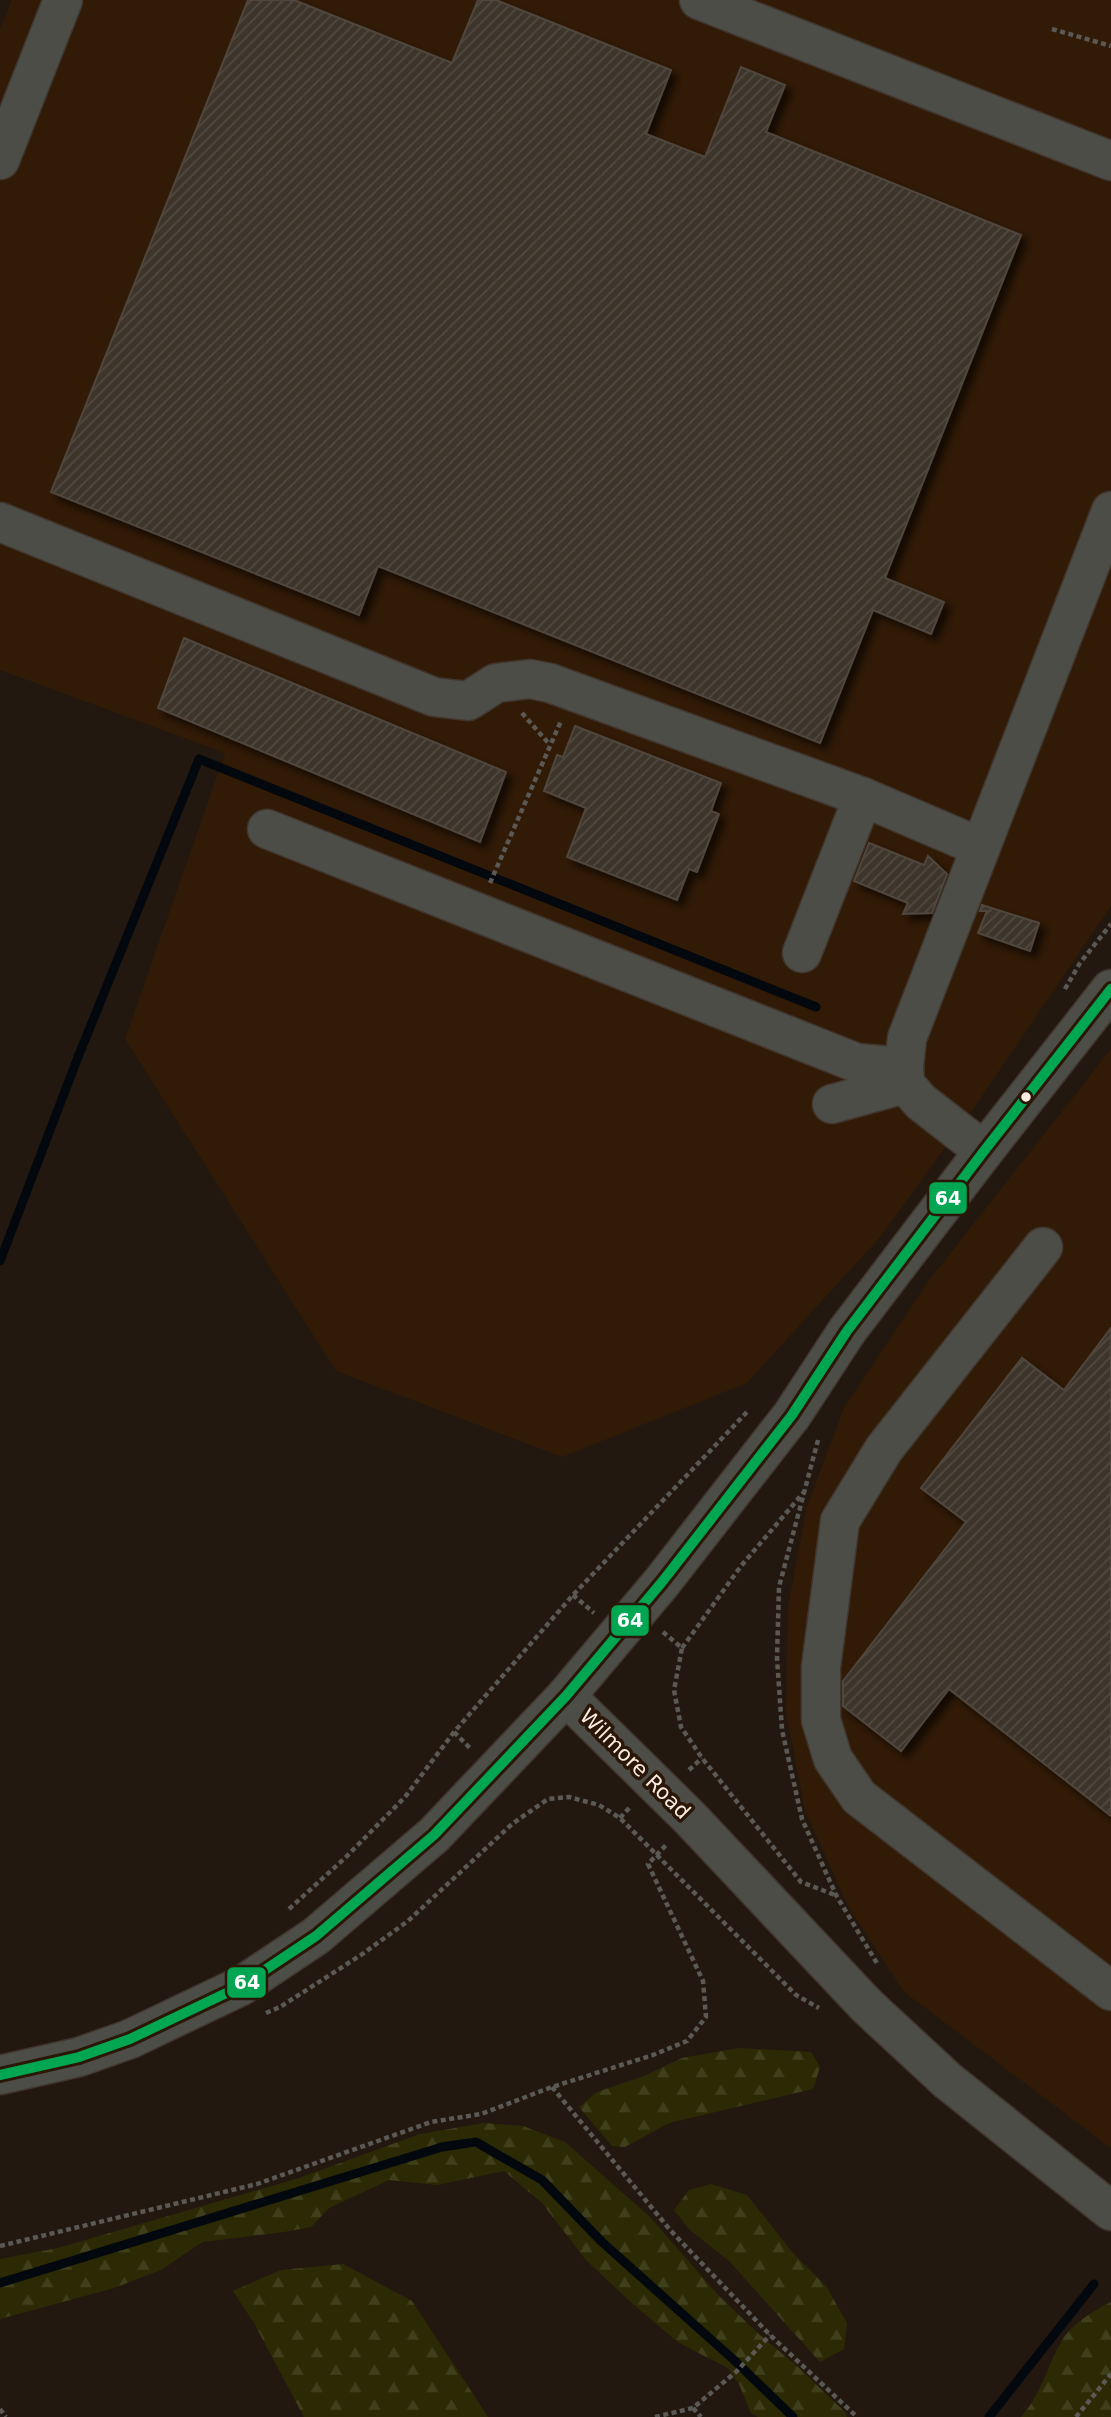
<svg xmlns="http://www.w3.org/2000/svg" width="1111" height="2417" font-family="'DejaVu Sans',sans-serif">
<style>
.built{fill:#311a06}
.forest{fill:url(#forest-firs)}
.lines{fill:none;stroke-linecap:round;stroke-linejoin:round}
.stream{stroke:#03080f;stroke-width:9}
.building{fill:url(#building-hatch);stroke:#4f473e;stroke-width:2;filter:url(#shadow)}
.minor-casing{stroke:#40362e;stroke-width:41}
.path{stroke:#5b5955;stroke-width:4.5;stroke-dasharray:5 3.5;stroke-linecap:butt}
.minor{stroke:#4d4d48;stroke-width:38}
.bus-1-casing{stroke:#2b1707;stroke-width:16}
.bus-1{stroke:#00a651;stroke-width:10}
.bus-dot{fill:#fbece2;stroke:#2b1707;stroke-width:2.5}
.labels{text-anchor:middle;stroke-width:7;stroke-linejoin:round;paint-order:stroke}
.street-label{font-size:21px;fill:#fbece2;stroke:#2b1707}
.line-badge{stroke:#2b1707;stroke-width:2.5}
.badge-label{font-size:19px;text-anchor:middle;font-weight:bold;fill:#fff}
</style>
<defs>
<pattern id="forest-firs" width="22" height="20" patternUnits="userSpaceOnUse" patternTransform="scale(1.75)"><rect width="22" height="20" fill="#2b2a04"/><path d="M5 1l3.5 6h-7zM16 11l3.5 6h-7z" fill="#403f1c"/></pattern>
<pattern id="building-hatch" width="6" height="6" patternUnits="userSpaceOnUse" patternTransform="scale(1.75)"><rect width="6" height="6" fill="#3d352c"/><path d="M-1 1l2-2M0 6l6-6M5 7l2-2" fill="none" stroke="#504940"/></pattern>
<filter id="shadow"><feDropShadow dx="6" dy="6" stdDeviation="3.5" flood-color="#0009"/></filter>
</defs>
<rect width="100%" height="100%" fill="#23180f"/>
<!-- built -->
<g class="built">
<path d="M 12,0 L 1111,0 L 1111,906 L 976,1105 L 881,1236 L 747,1383 L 562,1457 L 336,1371 L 125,1039 L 225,753 L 0,670 L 0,29 Z"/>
<path d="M 1111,1049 L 1111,2148 L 904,1992 L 849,1908 L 805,1811 L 786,1712 L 788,1606 L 807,1506 L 844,1408 L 930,1279 Z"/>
</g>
<!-- forest -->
<g class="forest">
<path d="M 739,2048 L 811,2052 L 820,2067 L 813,2089 L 669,2123 L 625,2147 L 612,2146 L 579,2107 L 597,2092 L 644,2076 L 682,2058 Z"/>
<path d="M 484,2123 L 523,2126 L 565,2142 L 650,2217 L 719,2296 L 760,2335 L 798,2367 L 845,2412 L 847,2417 L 758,2417 L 751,2413 L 739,2384 L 728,2368 L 679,2343 L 634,2305 L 586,2260 L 542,2203 L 504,2171 L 437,2185 L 389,2180 L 329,2208 L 311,2227 L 284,2232 L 202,2242 L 161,2270 L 114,2288 L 0,2319 L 0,2259 L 58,2248 L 296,2179 L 420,2134 Z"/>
<path d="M 711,2184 L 747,2195 L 792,2252 L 826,2286 L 847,2323 L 844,2349 L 820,2362 L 729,2261 L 690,2230 L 674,2210 L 689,2190 Z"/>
<path d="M 343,2264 L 412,2301 L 488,2417 L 304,2417 L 254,2323 L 233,2291 L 281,2270 Z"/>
<path d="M 1111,2302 L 1111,2417 L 1021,2417 C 1042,2394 1047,2365 1063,2339 C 1073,2323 1095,2310 1111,2302 Z"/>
</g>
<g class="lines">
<!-- stream -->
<g class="stream">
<path d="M 0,1261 L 78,1057 L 199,759 L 816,1007"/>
<path d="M 0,2283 L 442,2147 L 476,2142 L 542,2180 L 602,2242 L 734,2360 L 793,2417"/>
<path d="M 989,2417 L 1094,2284"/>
</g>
</g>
<!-- building -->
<g class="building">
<path d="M 248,0 L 294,0 L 452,63 L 478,0 L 496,0 L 671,70 L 646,134 L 705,157 L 741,67 L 785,85 L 766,132 L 1021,235 L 885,578 L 944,602 L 931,634 L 873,610 L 820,743 L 378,566 L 359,615 L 51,492 Z"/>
<path d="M 184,638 L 506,772 L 480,842 L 158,708 Z"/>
<path d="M 575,726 L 721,783 L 711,811 L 719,814 L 697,872 L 689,869 L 677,900 L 567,857 L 586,808 L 544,791 L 557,755 L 563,757 Z"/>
<path d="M 869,843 L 924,865 L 928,856 L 947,874 L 932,913 L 903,914 L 908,903 L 854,881 Z"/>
<path d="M 982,905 L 1039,923 L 1030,951 L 978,933 L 987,911 L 980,911 Z"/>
<path d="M 1111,1328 L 1111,1816 L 949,1689 L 901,1751 L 843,1706 L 843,1681 L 966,1522 L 921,1488 L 1022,1358 L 1064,1390 Z"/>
</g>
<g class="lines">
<!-- minor casing -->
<g class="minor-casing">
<g id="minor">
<path d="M 699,0 L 1111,161"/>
<path d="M 0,160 L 63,0"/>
<path d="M 0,522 L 434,697 L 468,701 L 496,683 L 530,679 L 550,683 L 863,797 L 980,847"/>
<path d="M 267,829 L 857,1063 L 904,1067"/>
<path d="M 802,953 L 863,797"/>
<path d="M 905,1084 L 904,1067 L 907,1038 L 1111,511"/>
<path d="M 832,1104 L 905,1084 L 921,1102 L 984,1151"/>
<path d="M 1043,1247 L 884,1449 L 840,1521 L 821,1667 L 821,1720 L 833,1759 L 859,1797 L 1111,1991"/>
<path d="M 566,1696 L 690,1818 L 867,2006 L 948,2081 L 1111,2211"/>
<path d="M 0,2075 L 79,2057 L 130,2039 L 241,1986 L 316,1936 L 434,1835 L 566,1696 L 662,1582 L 792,1415 L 847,1331 L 984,1151 L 1111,989"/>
</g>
</g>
<!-- path -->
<g class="path">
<path d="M 1052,29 L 1111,46"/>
<path d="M 522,713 L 550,745"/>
<path d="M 490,883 L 561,721"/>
<path d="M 1065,989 L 1080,963 L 1111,924"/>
<path d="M 818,1440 L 779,1587 L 777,1658 L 782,1730 L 802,1819 L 836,1895 L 878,1965"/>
<path d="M 573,1595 L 594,1613"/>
<path d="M 663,1632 L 682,1648 L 674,1690 L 681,1727 L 702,1758 L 801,1882 L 835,1895"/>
<path d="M 682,1648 L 741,1566 L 804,1492"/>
<path d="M 454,1732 L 471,1749"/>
<path d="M 689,1770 L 702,1758"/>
<path d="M 620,1818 L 631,1806"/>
<path d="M 289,1909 L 345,1858 L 405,1797 L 454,1732 L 573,1595 L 747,1412"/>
<path d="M 266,2013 L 280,2007 L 361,1955 L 408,1921 L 512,1824 L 548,1799 L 569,1797 L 599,1805 L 620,1818 L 796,1995 L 819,2008"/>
<path d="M 552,2087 L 671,2231 L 770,2335 L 857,2417"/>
<path d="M 0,2246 L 257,2184 L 431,2122 L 481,2114 L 552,2087 L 653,2055 L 687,2041 L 706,2017 L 703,1981 L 648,1864 L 668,1843"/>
<path d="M 693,2408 L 701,2417"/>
<path d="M 0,2409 L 6,2417"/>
<path d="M 655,2417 L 693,2408 L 737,2371 L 770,2335"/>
<path d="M 1076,2417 L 1111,2374"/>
</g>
<!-- minor -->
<use href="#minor" class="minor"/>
<!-- bus-1 casing -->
<g class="bus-1-casing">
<path id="bus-1" d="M 0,2075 L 79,2057 L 130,2039 L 241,1986 L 316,1936 L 434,1835 L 566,1696 L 662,1582 L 792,1415 L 847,1331 L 984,1151 L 1111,989"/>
</g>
<!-- bus-1 -->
<use href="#bus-1" class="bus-1"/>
</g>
<!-- markers -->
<circle class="bus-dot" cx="1026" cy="1097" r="6"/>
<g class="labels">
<!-- street labels -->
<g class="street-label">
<text transform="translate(635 1764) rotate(45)" y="7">Wilmore Road</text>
</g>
</g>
<g class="line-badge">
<rect x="928" y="1181" width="40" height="34" rx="7" fill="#00a651"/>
<rect x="610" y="1604" width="40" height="33" rx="7" fill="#00a651"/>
<rect x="226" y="1966" width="41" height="33" rx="7" fill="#00a651"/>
</g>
<g class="badge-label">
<text x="948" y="1205">64</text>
<text x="630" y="1627">64</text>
<text x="247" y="1989">64</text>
</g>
</svg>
